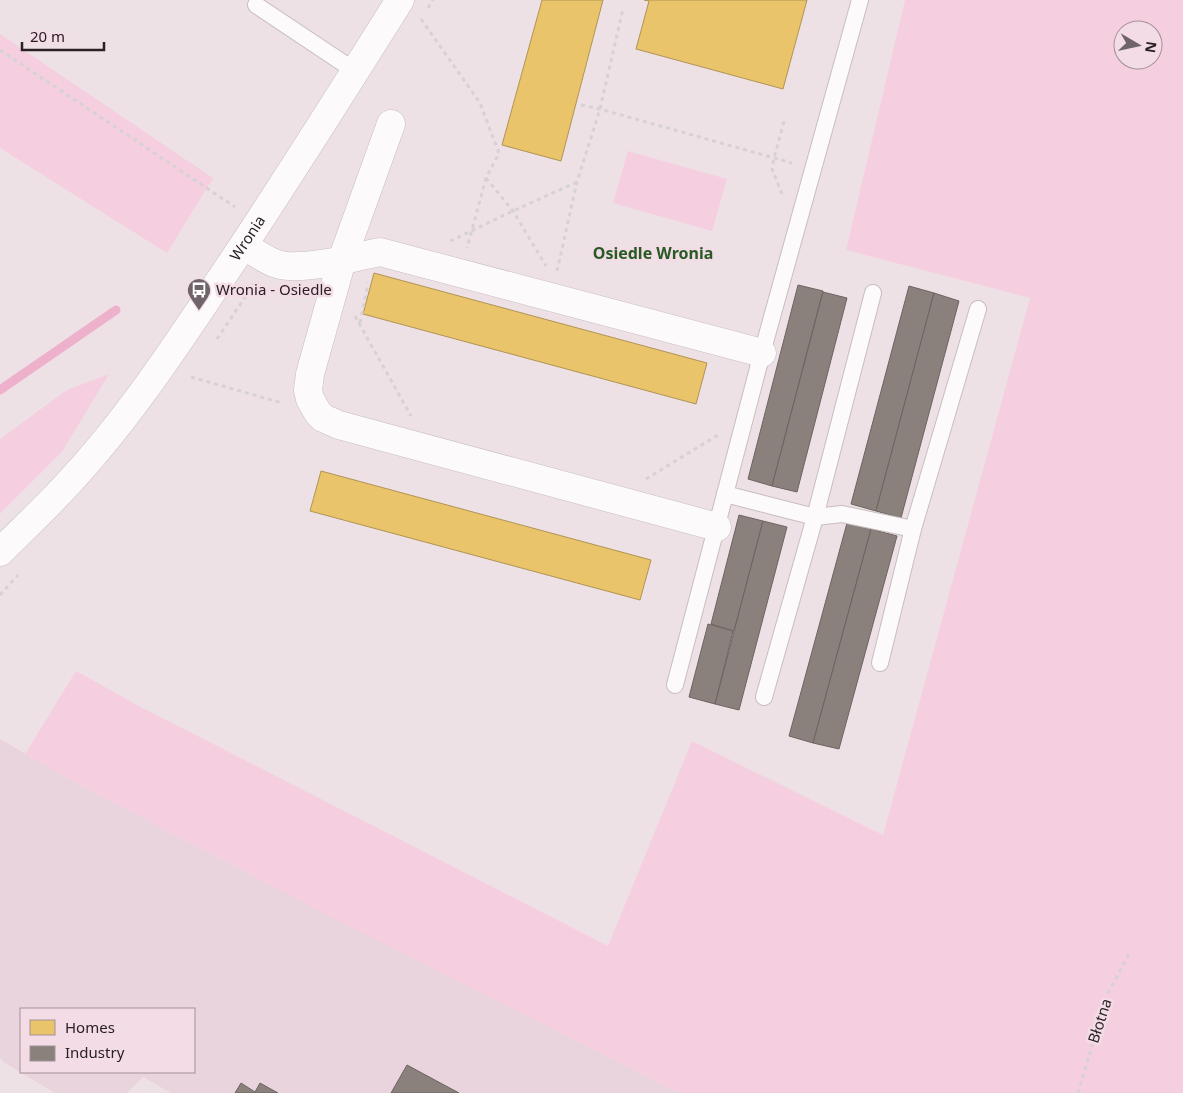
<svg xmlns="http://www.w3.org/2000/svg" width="1183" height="1093" font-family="'Noto Sans',sans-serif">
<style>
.built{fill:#e9d3dc;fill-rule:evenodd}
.green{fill:#f5cfdf;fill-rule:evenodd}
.homes{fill:#e9c46a;stroke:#b09355}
.industry{fill:#8a817c;stroke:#6d6462}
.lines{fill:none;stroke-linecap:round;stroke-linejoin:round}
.stream{stroke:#eeb1cc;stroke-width:9}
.service-casing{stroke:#c8bdc1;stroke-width:18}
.minor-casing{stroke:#c8bdc1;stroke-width:29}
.path{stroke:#d6d2d3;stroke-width:3;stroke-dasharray:4 4;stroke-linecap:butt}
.service{stroke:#fcfafb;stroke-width:16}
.minor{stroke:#fcfafb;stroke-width:28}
.labels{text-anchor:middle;stroke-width:5;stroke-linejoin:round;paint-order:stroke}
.street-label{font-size:15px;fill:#2a2125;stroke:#f3dce5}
.poi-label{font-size:15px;fill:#2a2125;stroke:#f3dce5;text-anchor:start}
.neighbourhood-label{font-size:16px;font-weight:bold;fill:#275a24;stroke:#f3dce5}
</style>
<rect width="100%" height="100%" fill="#eee1e6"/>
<!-- built -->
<path class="built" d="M 0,739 L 76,783 L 255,877 L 679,1093 L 171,1093 L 143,1077 L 127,1093 L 55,1093 L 5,1063 L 0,1058 ZM 21,1009 L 194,1009 L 194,1072 L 21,1072 Z"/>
<!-- green -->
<g class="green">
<path d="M 905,0 L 1183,0 L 1183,1093 L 679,1093 L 329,916 L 76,783 L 25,754 L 76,671 L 139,706 L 608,946 L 692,741 L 883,835 L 1030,298 L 846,250 ZM 1123,30 L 1153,30 L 1153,60 L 1123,60 Z"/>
<path d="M 0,34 L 213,178 L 167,253 L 0,148 Z"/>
<path d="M 628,151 L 727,179 L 712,231 L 613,203 Z"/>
<path d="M 109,374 L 62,452 L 0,514 L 0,439 L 67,390 Z"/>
</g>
<!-- homes -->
<g class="homes">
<path d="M 542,0 L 603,0 L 561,161 L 502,145 Z"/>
<path d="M 644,0 L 807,0 L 783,89 L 636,49 L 649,1 Z"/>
<path d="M 374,273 L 707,363 L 696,404 L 363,314 Z"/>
<path d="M 321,471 L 651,560 L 640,600 L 310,511 Z"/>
</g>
<!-- industry -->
<g class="industry">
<path d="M 798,285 L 823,291 L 772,486 L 748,479 Z"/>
<path d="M 909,286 L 934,293 L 876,511 L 851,504 Z"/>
<path d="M 823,292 L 847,298 L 797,492 L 772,486 Z"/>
<path d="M 934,293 L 959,301 L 901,518 L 876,511 Z"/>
<path d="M 739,515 L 763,521 L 734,631 L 711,624 Z"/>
<path d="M 763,521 L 787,527 L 739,710 L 715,704 Z"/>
<path d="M 847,523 L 871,529 L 813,743 L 789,736 Z"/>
<path d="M 871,529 L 897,536 L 839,749 L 813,743 Z"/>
<path d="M 708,624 L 733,631 L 715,704 L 689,697 Z"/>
<path d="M 407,1065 L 459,1093 L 391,1093 Z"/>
<path d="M 241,1083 L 255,1092 L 260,1083 L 278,1093 L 235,1093 Z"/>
</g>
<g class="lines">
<!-- stream -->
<path class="stream" d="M 0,390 L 116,310"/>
<!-- service casing -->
<g class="service-casing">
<g id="service">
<path d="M 256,5 L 355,71"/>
<path d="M 725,494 L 815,517 L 842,514 L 913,529 L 978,309"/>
<path d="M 880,663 L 913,529"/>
<path d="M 675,685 L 762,353 L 860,0"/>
<path d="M 764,697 L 815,517 L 873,293"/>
</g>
</g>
<!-- minor casing -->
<g class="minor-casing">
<g id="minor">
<path d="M 391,124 L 342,260 L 310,374 L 308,390 L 310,399 L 318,413 L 323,418 L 339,425 L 717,527"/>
<path d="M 244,245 C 254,252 265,260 277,264 C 301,272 355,257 380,252 L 762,353"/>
<path id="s1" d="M 0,552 C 25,527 51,503 74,477 C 128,418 174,349 218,283 C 281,190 340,95 400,0"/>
</g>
</g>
<!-- path -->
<g class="path">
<path d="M 428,8 L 433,0"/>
<path d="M 421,19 L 480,103 L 499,153 L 486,178 L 467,248"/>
<path d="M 0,50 L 235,207"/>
<path d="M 581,105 L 600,109 L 792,163"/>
<path d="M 486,178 L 513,211 L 546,266"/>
<path d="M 782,194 L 772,169 L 774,158 L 785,118"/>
<path d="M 450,241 L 513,211 L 577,182"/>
<path d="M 557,271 L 577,182 L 600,109 L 623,9"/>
<path d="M 355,316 L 411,416"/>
<path d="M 360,323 L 368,283"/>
<path d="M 217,339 L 254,284"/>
<path d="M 191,377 L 282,403"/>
<path d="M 646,479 L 718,435"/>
<path d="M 0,595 L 18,575"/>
<path d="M 1078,1093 L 1107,995 L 1130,952"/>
</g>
<!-- service -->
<use href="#service" class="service"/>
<!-- minor -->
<use href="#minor" class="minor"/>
</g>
<!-- icons -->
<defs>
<g id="bus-pin" transform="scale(1.25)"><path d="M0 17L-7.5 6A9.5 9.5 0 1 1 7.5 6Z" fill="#6f6469" stroke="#f3dce5"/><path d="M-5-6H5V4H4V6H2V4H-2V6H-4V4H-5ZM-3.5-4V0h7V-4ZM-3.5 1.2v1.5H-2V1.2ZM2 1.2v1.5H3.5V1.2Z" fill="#fff"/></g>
</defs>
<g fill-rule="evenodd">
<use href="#bus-pin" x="199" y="290"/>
</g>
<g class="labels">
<!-- street labels -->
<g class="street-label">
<text dy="5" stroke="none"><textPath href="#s1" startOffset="401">Wronia</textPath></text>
<text transform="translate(1100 1021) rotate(-72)" y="5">Błotna</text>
</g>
<!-- poi labels -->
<g class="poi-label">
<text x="216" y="295">Wronia - Osiedle</text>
</g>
<!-- neighbourhood labels -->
<g class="neighbourhood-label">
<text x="653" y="259">Osiedle Wronia</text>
</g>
</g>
<!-- legend -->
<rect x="20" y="1008" width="175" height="65" fill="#f3dce5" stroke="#a39198"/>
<rect x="30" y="1020" width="25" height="15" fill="#e9c46a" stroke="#a39198"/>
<text x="65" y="1033" font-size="15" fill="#2a2125">Homes</text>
<rect x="30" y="1046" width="25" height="15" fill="#8a817c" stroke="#a39198"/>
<text x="65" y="1058" font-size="15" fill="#2a2125">Industry</text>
<!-- north arrow -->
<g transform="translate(1138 45) rotate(99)"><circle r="24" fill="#f3dce5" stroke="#a39198"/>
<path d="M0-4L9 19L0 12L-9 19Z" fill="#6f6469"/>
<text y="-8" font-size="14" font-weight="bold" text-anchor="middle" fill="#2a2125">N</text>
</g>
<!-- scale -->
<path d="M22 42v8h82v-8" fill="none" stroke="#2a2125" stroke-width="2.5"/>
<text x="30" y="42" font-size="15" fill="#2a2125" stroke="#f3dce5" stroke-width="4" paint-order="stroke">20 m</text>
</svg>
